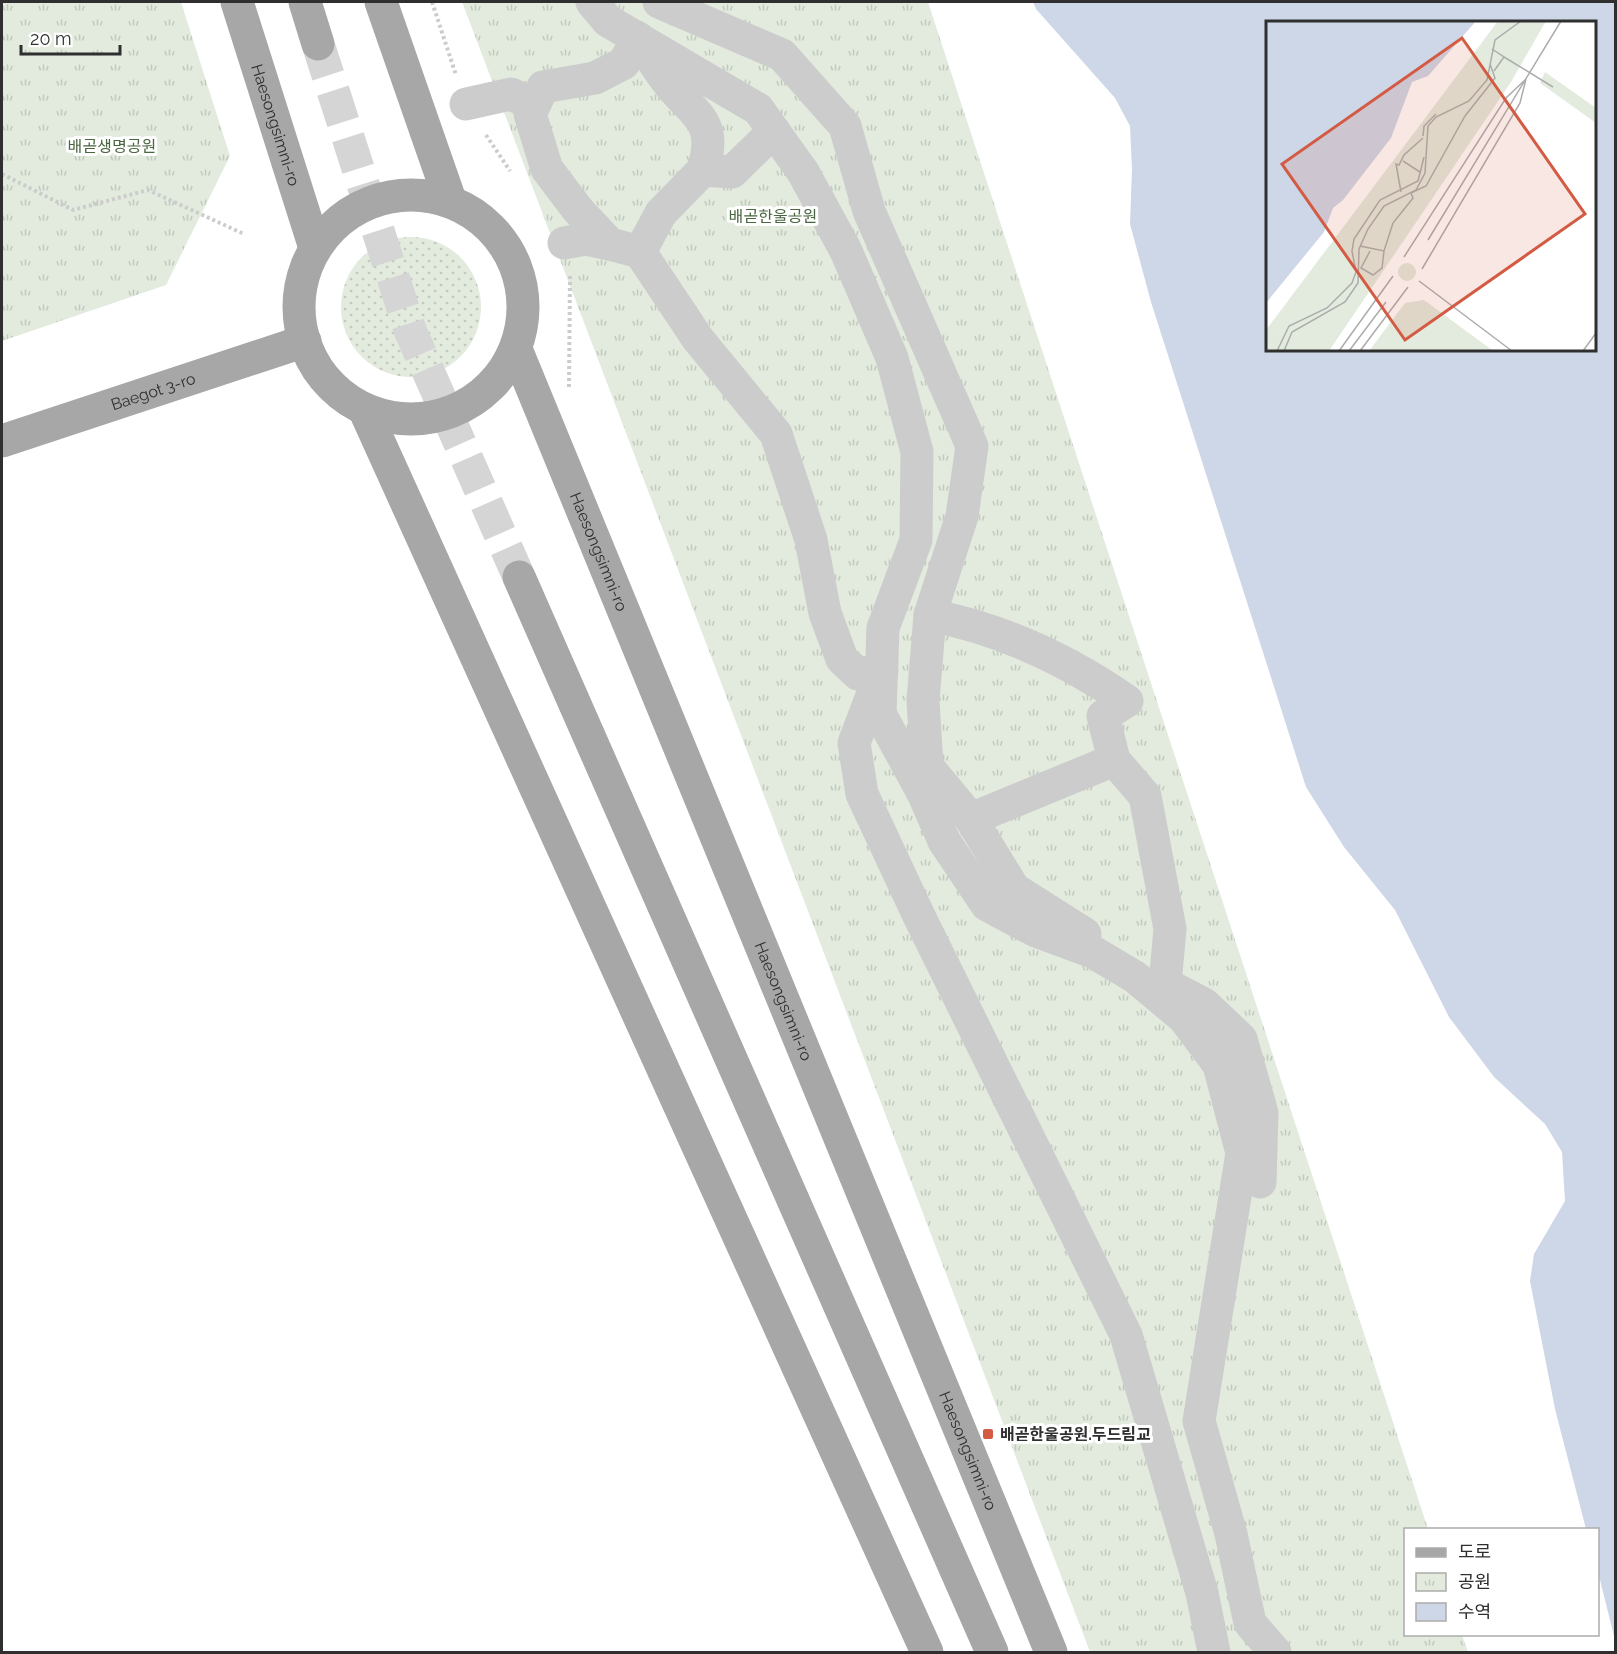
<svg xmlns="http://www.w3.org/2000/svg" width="1617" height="1654" font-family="Raleway,'Noto Sans KR',sans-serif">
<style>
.grass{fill:url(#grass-dots)}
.park{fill:url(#park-tufts)}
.water{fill:#cdd7e8;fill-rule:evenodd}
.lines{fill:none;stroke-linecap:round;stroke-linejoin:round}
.major-tunnel{stroke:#d5d5d5;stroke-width:33;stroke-dasharray:33 16;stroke-linecap:butt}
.path{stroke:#ccc;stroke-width:4;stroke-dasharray:3 3;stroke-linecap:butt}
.minor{stroke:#ccc;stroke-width:33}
.major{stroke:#a7a7a7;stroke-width:33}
.poi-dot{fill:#d35b44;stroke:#fff;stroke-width:2}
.labels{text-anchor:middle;stroke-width:6;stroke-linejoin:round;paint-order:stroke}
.street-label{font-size:16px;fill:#2f2f2f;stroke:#fff}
.park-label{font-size:16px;fill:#4a6641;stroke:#fff}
.poi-label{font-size:16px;font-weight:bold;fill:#2f2f2f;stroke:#fff;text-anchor:start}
.inset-road{fill:none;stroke:#acacac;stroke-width:1.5}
.view{fill:#d35b44;fill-opacity:0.15;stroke:#d35b44;stroke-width:3}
.inset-edge{fill:none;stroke:#2f2f2f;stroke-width:3}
</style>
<defs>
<pattern id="grass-dots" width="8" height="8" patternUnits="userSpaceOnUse" patternTransform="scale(1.5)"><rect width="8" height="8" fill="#e2ebde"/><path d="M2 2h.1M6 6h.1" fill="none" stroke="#c2cabf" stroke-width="1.8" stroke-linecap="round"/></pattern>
<pattern id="park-tufts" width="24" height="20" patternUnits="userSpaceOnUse" patternTransform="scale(1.5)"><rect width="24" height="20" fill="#e2ebde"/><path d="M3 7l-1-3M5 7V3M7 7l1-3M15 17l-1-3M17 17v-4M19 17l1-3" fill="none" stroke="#c2cabf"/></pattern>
</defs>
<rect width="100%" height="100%" fill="#fff"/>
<!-- grass -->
<circle class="grass" cx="411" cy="307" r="70"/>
<!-- park -->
<g class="park">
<path d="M 2,2 L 181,2 L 230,156 L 166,285 L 2,341 Z"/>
<path d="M 462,2 L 928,2 L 1428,1529 L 1406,1530 L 1406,1634 L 1462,1635 L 1468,1652 L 1090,1652 Z"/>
</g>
<!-- water -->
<path class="water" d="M 1033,2 L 1615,2 L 1615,1640 L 1598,1572 L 1598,1530 L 1586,1529 L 1555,1409 L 1530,1281 L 1534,1254 L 1565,1201 L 1562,1152 L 1545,1124 L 1494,1077 L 1449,1017 L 1395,910 L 1344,847 L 1306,787 L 1151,302 L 1130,224 L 1132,169 L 1130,126 L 1115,98 L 1036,9 ZM 1268,22 L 1594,22 L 1594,350 L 1268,350 Z"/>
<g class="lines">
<!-- major-tunnel -->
<path class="major-tunnel" d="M 318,44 L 410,330 L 519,577"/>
<!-- path -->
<g class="path">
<path d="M 432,2 L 456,75"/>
<path d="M 486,135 L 510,171"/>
<path d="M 2,174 L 73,210 L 148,190 L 244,234"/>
<path d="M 569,387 L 570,275"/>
</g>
<!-- minor -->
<g class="minor">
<path d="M 592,2 L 608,21 L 758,109 L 803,172 L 846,251 L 892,358 L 917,452 L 916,540 L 883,628 L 880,714 L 923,793 L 944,841 L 987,905 L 1036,931 L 1093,952 L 1135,977 L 1184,1018 L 1219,1065 L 1242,1153 L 1199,1421 L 1231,1534 L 1250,1623 L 1275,1652"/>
<path d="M 659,2 L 782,55 L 845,126 L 869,211 L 972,446 L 962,516 L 930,615 L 923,701 L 927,766 L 971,819 L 1014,889 L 1085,934"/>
<path d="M 466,104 L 511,94 L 534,105"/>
<path d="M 774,131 L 732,172 L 703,170 L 661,213 L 640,252 L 698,339 L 776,434 L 811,540 L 825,613 L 842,659 L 858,674 L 882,670"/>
<path d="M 564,243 L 586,239 L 610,244"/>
<path d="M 640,252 L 610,244 L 578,210 L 547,169 L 530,114 L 543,87 L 595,78 L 624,63 L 638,38 C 648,53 658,70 670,85 C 697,117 718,122 703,170"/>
<path d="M 930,615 C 1001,629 1068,660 1127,701 L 1103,716 L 1114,760 L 1145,796 L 1170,929 L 1165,984"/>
<path d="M 876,685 L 854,743 L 862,794 L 919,916 L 1126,1335 L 1202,1593 L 1214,1652"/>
<path d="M 971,819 L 1114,760"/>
<path d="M 1162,982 L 1204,1004 L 1241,1039 L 1262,1113 L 1260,1182"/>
</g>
<!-- major -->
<g class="major">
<path id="s1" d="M 237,2 L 315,248"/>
<path d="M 305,2 L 318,44"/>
<path d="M 381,2 L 450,200"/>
<circle cx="411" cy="307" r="112"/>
<path id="s2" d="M 516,349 L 1051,1652"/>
<path d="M 365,411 L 927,1652"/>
<path id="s3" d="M 2,441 L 305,341"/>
<path d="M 519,577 L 992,1652"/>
</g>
</g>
<!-- markers -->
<rect class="poi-dot" x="982" y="1428" width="12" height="12" rx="3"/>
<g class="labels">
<!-- street labels -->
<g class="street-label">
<text dy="6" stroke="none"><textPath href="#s1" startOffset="129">Haesongsimni-ro</textPath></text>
<text dy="6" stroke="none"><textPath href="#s3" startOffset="159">Baegot 3-ro</textPath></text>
<text dy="6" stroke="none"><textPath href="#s2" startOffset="219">Haesongsimni-ro</textPath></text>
<text dy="6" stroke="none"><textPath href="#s2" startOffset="705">Haesongsimni-ro</textPath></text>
<text dy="6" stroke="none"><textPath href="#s2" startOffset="1191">Haesongsimni-ro</textPath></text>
</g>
<!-- park labels -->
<g class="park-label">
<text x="112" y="152">배곧생명공원</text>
<text x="773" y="222">배곧한울공원</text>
</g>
<!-- poi labels -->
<g class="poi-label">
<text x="1000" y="1440">배곧한울공원.두드림교</text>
</g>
</g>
<!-- overview -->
<g transform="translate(1266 21)">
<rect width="330" height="330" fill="#fff"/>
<path d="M132 251a9 9 0 1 1 18 0a9 9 0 1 1-18 0Z" fill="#e2ebde"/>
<path d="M 232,0 L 280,0 L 245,61 L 63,330 L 0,330 L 0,309 ZM 279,51 L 330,87 L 330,102 L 274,62 ZM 158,279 L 226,329 L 226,330 L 103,330 L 139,282 Z" fill="#e2ebde"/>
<path d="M 0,0 L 210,0 L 162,55 L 146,61 L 125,117 L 77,179 L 67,187 L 58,211 L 0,282 Z" fill="#cdd7e8"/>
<path class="inset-road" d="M 226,28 L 238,36 L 228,50M 238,36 L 287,66M 157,115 L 158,105 L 170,93M 137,140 L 154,151M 135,171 L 130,143 L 133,144 L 138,134 L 157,117M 162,219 L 295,0M 94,225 L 118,230 L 127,202 L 147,177 L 145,172 L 160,165 L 199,95 L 229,57 L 224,43M 104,230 L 95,247 L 107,254 L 116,247 L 118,230M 138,236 L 240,77 L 260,58 L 254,82 L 156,248M 153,260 L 246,330M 11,330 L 23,305 L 61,287 L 86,262 L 90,251 L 86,230 L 88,218 L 114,179 L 152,160 L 158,136M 18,330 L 26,311 L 79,281 L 92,262 L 93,228 L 102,208 L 118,185 L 150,169 L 159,152 L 162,105 L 170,96 L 203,80 L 221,59 L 229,19 L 255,0M 73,330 L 127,255M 83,330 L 120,281M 94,330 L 142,266M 317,330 L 330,312"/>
<path class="view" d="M 196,17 L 319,193 L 139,319 L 16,143 Z"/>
<rect width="330" height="330" class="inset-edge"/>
</g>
<!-- border -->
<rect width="1617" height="1654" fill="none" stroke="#2f2f2f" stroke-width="6"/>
<!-- legend -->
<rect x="1404" y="1528" width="195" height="108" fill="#ffffff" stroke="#acacac" stroke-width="1.5"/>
<rect x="1416" y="1548" width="30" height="9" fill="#a7a7a7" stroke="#acacac" stroke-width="1.5"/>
<text x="1458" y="1558" font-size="18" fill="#2f2f2f">도로</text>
<rect x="1416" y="1573" width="30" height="18" fill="url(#park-tufts)" stroke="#acacac" stroke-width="1.5"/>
<text x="1458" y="1588" font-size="18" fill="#2f2f2f">공원</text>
<rect x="1416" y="1603" width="30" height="18" fill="#cdd7e8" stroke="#acacac" stroke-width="1.5"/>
<text x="1458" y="1618" font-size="18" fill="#2f2f2f">수역</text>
<!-- scale -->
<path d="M21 45v9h99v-9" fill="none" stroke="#2f2f2f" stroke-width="3"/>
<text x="30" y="45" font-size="18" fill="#2f2f2f" stroke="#ffffff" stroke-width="4.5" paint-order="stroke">20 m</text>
</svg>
